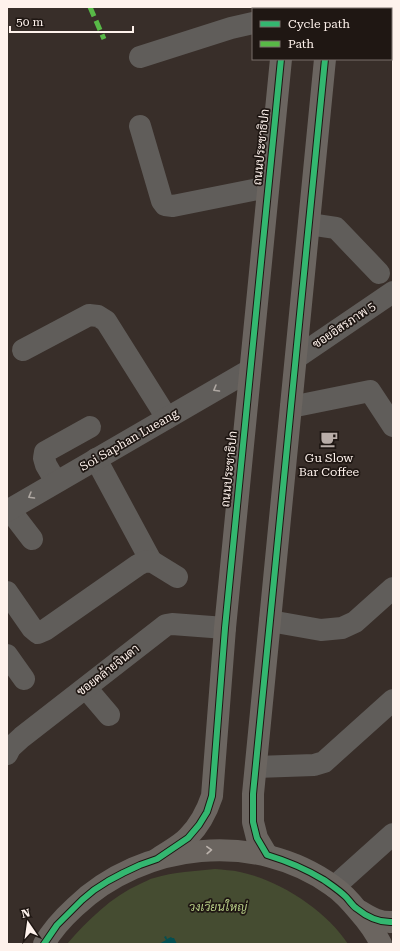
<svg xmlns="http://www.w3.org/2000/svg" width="400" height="951" font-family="'Roboto Serif',Sarabun,serif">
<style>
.green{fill:#454c31}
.water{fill:#054f51}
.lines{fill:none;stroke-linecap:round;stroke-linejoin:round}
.minor{stroke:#605d5a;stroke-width:22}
.major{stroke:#6b6560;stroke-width:22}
.quiet{stroke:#58b947;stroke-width:5;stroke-dasharray:10 5;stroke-linecap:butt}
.cycleway-casing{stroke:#1f1713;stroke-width:8}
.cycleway{stroke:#33b770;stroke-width:6}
.oneway{stroke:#afa8a3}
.oneway2{stroke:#bcb3ad}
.labels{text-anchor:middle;stroke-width:3.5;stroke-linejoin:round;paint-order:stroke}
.street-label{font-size:12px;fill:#fef2ec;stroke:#1f1713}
.poi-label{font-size:12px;fill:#fef2ec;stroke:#1f1713}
.park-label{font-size:12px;font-style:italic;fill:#b8cf87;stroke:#1f1713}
</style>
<rect width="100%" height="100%" fill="#382e29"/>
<!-- green -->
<path class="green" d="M 215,869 C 223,870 232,870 240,872 C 279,880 326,910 348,944 L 67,944 C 88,920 111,897 140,884 C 145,882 149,879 154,878 C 174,872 195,871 215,869 Z"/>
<!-- water -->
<path class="water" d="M 166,936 L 167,939 L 171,937 L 172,938 L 174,938 L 177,944 L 159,944 L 166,940 L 164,937 Z"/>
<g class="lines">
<!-- minor -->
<g class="minor">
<path d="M 140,57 L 231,28 L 253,23"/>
<path d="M 140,126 L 162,201 L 165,205 L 173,206 L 268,187"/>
<path d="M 309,224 L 336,228 L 379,273"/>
<path d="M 23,350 L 89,315 L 98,316 L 106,321 L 167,418"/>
<path d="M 296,358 L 393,292"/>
<path d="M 291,407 L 370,391 L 393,426"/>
<path d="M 96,459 L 151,561"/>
<path d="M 56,482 L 46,465 L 44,458 L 45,452 L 90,427"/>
<path d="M 9,509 L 32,539"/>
<path d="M 7,511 L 250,370"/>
<path d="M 7,592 L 32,628 L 38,633 L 45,630 L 138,565 L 144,562 L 151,561 L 177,577"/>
<path d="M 270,621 L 321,630 L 342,628 L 355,622 L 393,588"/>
<path d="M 7,655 L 24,679"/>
<path d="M 86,688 L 109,715"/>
<path d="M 7,754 L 10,748 L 22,737 L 166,625 L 172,624 L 225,628"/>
<path d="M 256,767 L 314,765 L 324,762 L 393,700"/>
<path d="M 334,887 L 393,834"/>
</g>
<!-- major -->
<g class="major">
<path d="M 286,9 L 286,7"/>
<path d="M 329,9 L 329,7"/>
<path d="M 267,855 L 257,838 L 253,822 L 253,794 L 325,59"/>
<path d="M 157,859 C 167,852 181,845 188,837 C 200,825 207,811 212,796 L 225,628 L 281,59"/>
<path d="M 360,911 C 371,918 380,923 393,922"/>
<path d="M 44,944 C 52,930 63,918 75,907 C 143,842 256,830 333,886 C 343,893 351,902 359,912 C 368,922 375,932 381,944"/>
</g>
<!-- quiet -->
<path class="quiet" d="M 90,7 L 104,39"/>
<!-- cycleway casing -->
<g class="cycleway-casing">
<g id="cycleway">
<path d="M 325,59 L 253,794 L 253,822 L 257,838 L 267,855 C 287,861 306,869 324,880 C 331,885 339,890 346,897 C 349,900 352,905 356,908 C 367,917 379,923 393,922"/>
<path d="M 44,944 L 57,925 L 82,900 L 94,890 L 108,881 L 123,873 L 140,865 L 157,859 L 188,838 L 199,825 L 207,812 L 212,796 L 225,628 L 281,59"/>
</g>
</g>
<!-- cycleway -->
<use href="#cycleway" class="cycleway"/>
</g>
<!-- one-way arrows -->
<defs><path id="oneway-chevron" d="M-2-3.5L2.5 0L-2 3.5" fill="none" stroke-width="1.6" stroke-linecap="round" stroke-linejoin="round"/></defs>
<g class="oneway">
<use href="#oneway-chevron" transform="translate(216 389) rotate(150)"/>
<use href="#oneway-chevron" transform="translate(31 496) rotate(150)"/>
</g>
<use class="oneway2" href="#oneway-chevron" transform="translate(209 850) rotate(-2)"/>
<!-- icons -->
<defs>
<g id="cafe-bare" transform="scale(1.38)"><path d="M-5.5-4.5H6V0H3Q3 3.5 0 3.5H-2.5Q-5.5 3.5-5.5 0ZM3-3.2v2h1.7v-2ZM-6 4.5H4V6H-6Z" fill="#b9ada8" stroke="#1f1713" stroke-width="2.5" paint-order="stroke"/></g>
</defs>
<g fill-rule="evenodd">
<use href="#cafe-bare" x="329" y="439"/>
</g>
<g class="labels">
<!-- street labels -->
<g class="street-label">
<text transform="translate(261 147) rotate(-84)" y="4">ถนนประชาธิปก</text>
<text transform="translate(344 325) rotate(-34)" y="4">ซอยอิสรภาพ 5</text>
<text transform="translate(129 440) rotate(-30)" y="4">Soi Saphan Lueang</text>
<text transform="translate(229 469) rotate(-84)" y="4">ถนนประชาธิปก</text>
<text transform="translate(108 670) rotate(-38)" y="4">ซอยคล้ายจินดา</text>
</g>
<!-- poi labels -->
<g class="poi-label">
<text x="329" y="462">Gu Slow<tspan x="329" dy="14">Bar Coffee</tspan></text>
</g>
<!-- park labels -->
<g class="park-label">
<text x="218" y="911">วงเวียนใหญ่</text>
</g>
</g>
<!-- border -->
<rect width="400" height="951" fill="none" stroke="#fef2ec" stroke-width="16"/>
<!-- legend -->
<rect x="252" y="8" width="140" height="52" fill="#1f1713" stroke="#786f6a"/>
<rect x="260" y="21" width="20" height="6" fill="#33b770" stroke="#786f6a"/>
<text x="288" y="28" font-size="12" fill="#fef2ec">Cycle path</text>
<rect x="260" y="41" width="20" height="6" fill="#58b947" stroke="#786f6a"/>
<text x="288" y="48" font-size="12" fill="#fef2ec">Path</text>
<!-- north arrow -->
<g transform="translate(28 923) rotate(347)" stroke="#1f1713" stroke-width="3" paint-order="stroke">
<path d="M0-3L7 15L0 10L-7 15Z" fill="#fef2ec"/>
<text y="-6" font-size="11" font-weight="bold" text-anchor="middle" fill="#fef2ec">N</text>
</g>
<!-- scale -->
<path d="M10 26v6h123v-6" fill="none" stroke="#fef2ec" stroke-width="2"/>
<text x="16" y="26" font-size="12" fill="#fef2ec" stroke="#1f1713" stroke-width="3" paint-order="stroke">50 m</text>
</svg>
